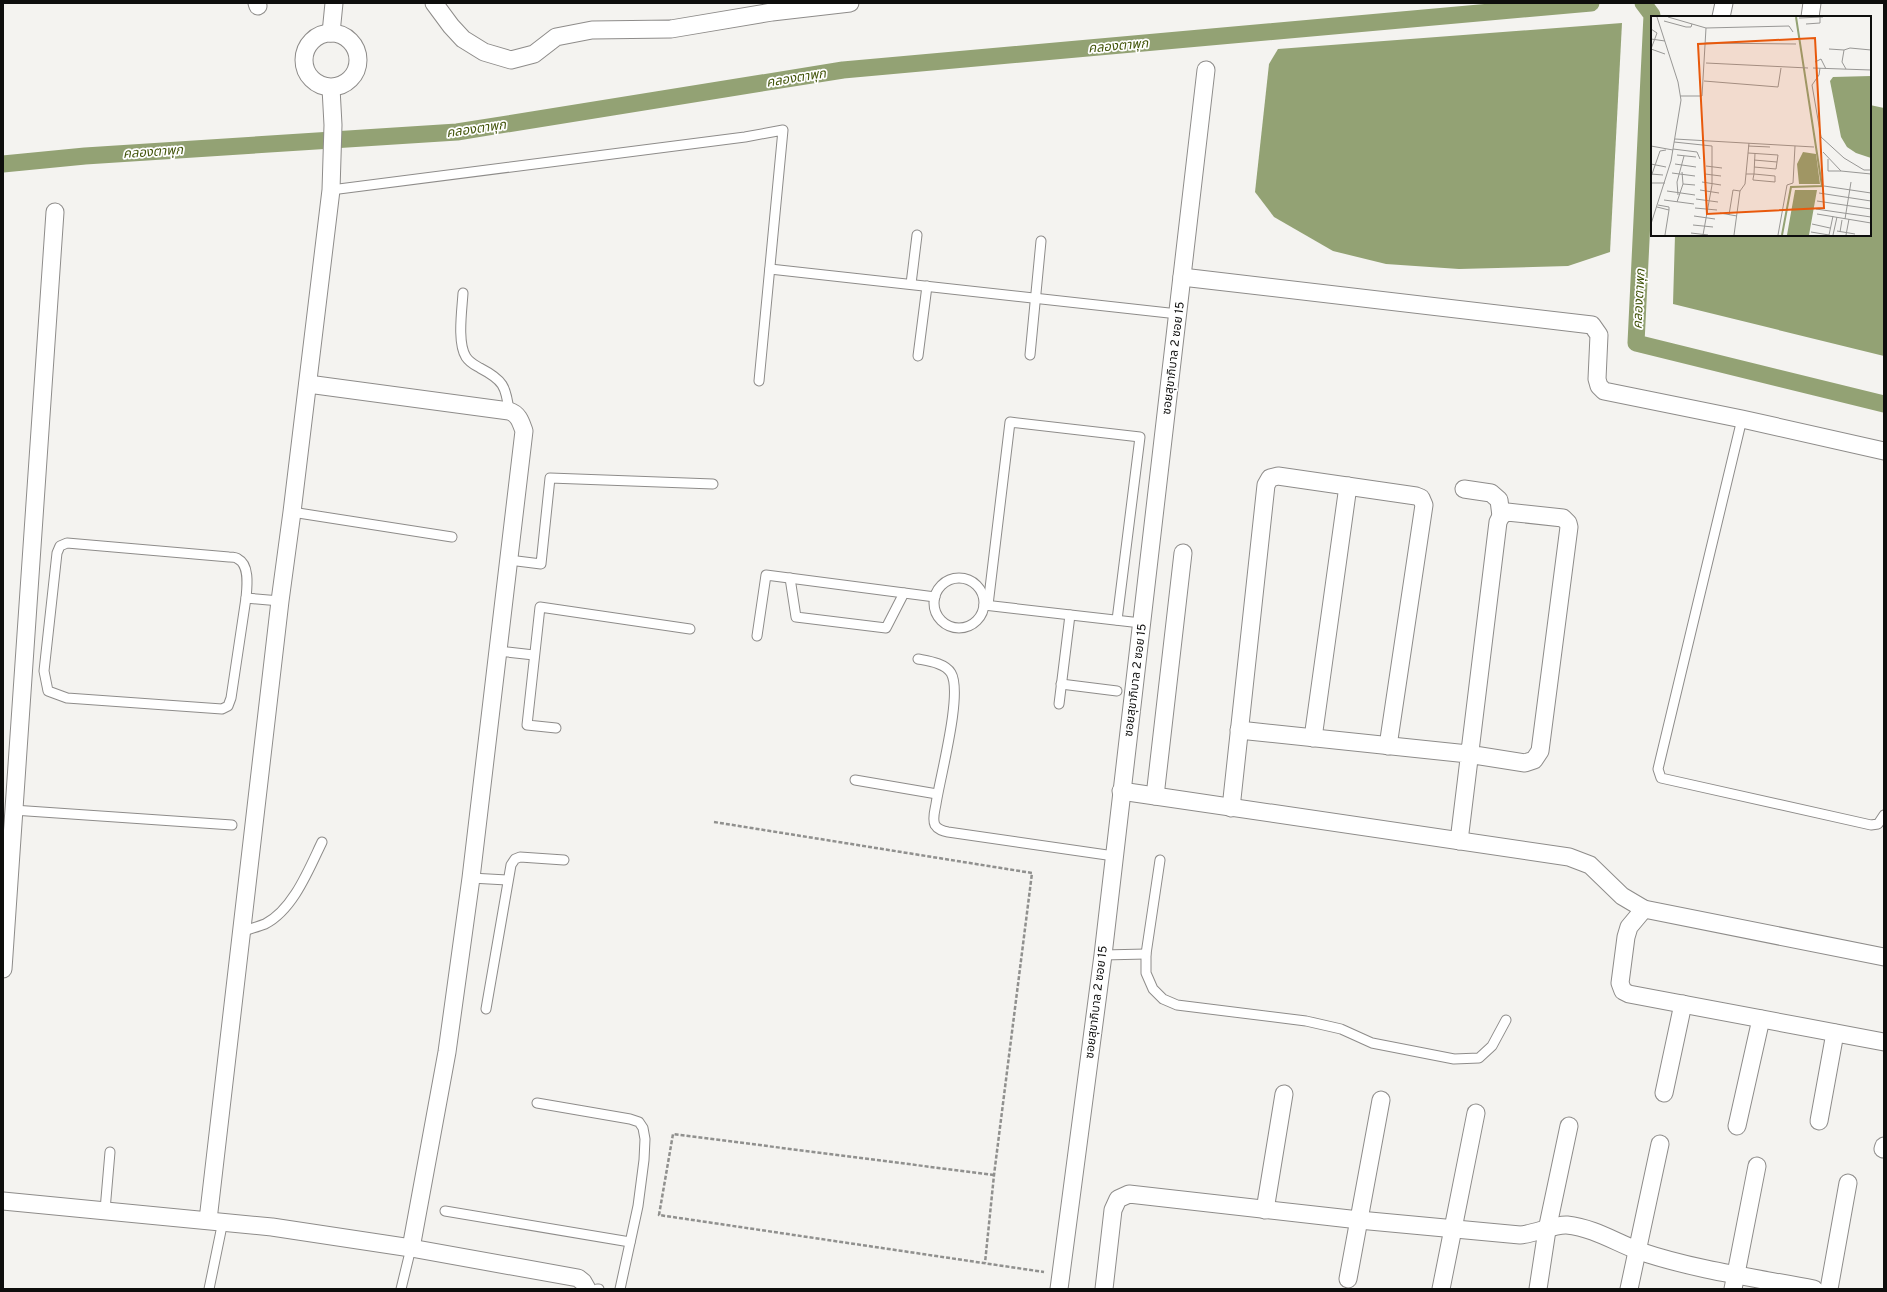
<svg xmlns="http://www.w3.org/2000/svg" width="1887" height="1292" font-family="Overpass,'Noto Sans Thai',sans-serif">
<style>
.water{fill:#93a274}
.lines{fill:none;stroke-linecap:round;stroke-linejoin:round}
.canal{stroke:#93a274;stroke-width:17}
.service-casing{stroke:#8e8c8a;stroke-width:11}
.minor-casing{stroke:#8e8c8a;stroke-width:19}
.path{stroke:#90908e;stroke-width:2.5;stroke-dasharray:4 2;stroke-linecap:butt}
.service{stroke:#fff;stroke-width:9}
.minor{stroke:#fff;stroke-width:17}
.labels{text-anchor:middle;stroke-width:3.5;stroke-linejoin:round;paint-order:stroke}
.street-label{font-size:12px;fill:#0e0e0d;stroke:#fff}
.water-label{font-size:13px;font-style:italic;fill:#43550b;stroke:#fff}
.inset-river{fill:none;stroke:#93a274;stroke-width:2}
.inset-road{fill:none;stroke:#989795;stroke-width:1}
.view{fill:#e8590c;fill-opacity:0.15;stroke:#e8590c;stroke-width:2}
.inset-edge{fill:none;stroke:#0e0e0d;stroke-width:2}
</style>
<rect width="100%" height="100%" fill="#f4f3f0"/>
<!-- water -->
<g class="water">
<path d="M 1622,23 L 1610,252 L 1568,266 L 1459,269 L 1386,264 L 1333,251 L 1274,217 L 1255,192 L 1269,64 L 1278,49 Z"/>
<path d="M 1870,105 L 1884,108 L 1884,356 L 1673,304 L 1675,235 L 1870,235 Z"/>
</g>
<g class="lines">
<!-- canal -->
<g class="canal">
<path d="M 1643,3 L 1652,15 L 1636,343 L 1884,404"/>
<path d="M 3,164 L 85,156 L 457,132 L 843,70 L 1591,3"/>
</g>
<!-- service casing -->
<g class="service-casing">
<g id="service">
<path d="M 331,190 L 745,137 L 783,130 L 759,381"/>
<path d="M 770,269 L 1178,314"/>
<path d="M 911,284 L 917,235"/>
<path d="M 463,293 C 462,310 457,343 466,357 C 470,363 475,365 480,368 C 503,380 506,386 509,411"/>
<path d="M 1030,355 L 1041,241"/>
<path d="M 918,356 L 927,286"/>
<path d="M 1742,419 L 1658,769 L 1661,778 L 1871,825 L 1878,824 L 1884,815"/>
<path d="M 292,512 L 452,537"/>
<path d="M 67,543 L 229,557 C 231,557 236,557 238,559 C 250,565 247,587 246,598 L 231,698 L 228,706 L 222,709 L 67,698 L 48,691 L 44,671 L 57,553 L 60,546 Z"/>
<path d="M 509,560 L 541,564 L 550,478 L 713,484"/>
<path d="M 790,578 L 796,617 L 886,628 L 904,593"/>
<circle cx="959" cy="603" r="25"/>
<path d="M 246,598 L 280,601"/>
<path d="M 984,605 L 1141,623"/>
<path d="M 988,605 L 1010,422 L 1140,437 L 1117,620"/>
<path d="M 757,636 L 766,575 L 935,597"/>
<path d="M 498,651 L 534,655"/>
<path d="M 918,659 C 928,661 945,663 951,673 C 963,693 940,777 936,804 C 935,810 932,819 935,825 C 938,830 943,831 948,832 L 1114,856"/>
<path d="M 1061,684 L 1117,691"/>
<path d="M 1059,704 L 1070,615"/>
<path d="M 556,728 L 527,725 L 540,607 L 690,629"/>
<path d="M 855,780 L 937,794"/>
<path d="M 13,810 L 232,825"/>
<path d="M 1160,860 L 1146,954 L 1146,973 L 1153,989 L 1163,999 L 1177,1005 L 1306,1021 L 1341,1029 L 1372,1043 L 1454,1059 L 1479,1058 L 1492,1046 L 1506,1020"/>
<path d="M 471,878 L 507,880"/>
<path d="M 241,932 C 249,929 257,927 265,924 C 293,910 309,869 322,842"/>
<path d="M 1103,955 L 1146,954"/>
<path d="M 486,1009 L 511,865 L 515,859 L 520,857 L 564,860"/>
<path d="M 537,1103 L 630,1119 L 639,1122 L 643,1128 L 645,1139 L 644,1160 L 638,1206 L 620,1289"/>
<path d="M 105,1210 L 110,1152"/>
<path d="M 445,1211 L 630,1242"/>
<path d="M 209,1289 L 223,1221"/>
<path d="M 401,1289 L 411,1248"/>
<path d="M 597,1289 L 599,1289"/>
</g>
</g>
<!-- minor casing -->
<g class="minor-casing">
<g id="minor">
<path d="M 257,3 L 258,6"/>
<path d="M 434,3 L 451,26 L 463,39 L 484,52 L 511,60 L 534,54 L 556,37 L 592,30 L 671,29 L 772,12 L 850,3"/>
<path d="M 1721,17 L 1724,3"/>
<path d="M 1810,17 L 1812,3"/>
<circle cx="331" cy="60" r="27"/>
<path d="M 331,33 L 334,3"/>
<path d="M 1182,277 L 1592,325 L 1599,335 L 1597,379 L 1599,386 L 1604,391 L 1742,419 L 1884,451"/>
<path d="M 308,384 L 509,411 C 519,414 521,423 524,431 L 471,878 L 447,1052 L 411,1248"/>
<path d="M 1464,489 L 1491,493 L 1499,500 L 1501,516"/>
<path d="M 1239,730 L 1468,754 L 1525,763 L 1534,760 L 1540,751 L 1569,527 L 1568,523 L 1563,518 L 1507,512 L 1501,516 L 1498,522 L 1459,841"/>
<path d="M 1313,738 L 1348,486"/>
<path d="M 1121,791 L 1569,857 L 1590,865 L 1622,896 L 1644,909 L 1884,957"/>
<path d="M 1155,796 L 1183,553"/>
<path d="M 1231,808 L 1266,485 L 1270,478 L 1278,476 L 1416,496 L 1421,498 L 1424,505 L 1388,746"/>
<path d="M 1644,909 L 1629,927 L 1626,937 L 1620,983 L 1623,991 L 1629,994 L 1884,1042"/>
<path d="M 3,969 L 55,212"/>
<path d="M 1664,1093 L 1683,1004"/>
<path d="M 1819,1121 L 1835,1033"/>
<path d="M 1737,1126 L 1761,1019"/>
<path d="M 1883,1149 L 1884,1146"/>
<path d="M 3,1201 L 272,1227 L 411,1248 L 578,1278 L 583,1282 L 587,1289"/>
<path d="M 1265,1210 L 1284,1094"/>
<path d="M 208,1220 L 280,601 L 292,512 L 331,190 L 333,125 L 331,88"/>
<path d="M 1348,1279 L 1381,1100"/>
<path d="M 1059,1289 L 1103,955 L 1206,70"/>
<path d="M 1104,1289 L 1113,1210 L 1118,1199 L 1129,1194 L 1359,1220 L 1520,1235 C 1535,1234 1555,1224 1567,1225 C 1594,1228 1615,1242 1639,1251 C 1695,1270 1756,1278 1814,1289"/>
<path d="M 1441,1289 L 1476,1113"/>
<path d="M 1538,1289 L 1547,1230 L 1569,1126"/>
<path d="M 1629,1289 L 1660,1144"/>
<path d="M 1733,1289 L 1757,1166"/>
<path d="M 1829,1289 L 1848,1183"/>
</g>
</g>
<!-- path -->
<g class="path">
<path d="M 714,822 L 1032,873 L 994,1175 L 985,1263"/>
<path d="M 994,1175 L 673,1134 L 659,1215 L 1044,1272"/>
</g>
<!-- service -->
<use href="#service" class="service"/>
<!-- minor -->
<use href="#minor" class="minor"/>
</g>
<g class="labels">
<!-- street labels -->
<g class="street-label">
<text transform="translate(1173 358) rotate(-83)" y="4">ซอยสุขาภิบาล 2 ซอย 15</text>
<text transform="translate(1135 680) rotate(-83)" y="4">ซอยสุขาภิบาล 2 ซอย 15</text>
<text transform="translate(1096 1002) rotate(-83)" y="4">ซอยสุขาภิบาล 2 ซอย 15</text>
</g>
<!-- water labels -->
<g class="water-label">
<text transform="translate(1118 45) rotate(-5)" y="5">คลองตาพุก</text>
<text transform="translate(796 77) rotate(-9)" y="5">คลองตาพุก</text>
<text transform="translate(476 128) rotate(-8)" y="5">คลองตาพุก</text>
<text transform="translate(153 151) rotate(-4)" y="5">คลองตาพุก</text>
<text transform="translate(1638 299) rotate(-87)" y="5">คลองตาพุก</text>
</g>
</g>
<!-- overview -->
<g transform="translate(1651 16)">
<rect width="220" height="220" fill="#f4f3f0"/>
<path d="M 220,60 L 220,142 L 205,137 L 196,131 L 190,121 L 179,65 L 182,61 ZM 152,136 L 165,138 L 169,168 L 148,168 L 146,148 ZM 144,174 L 166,174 L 158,219 L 136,219 Z" fill="#93a274"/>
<path class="inset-river" d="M 131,219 L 140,171 L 171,170 L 145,1"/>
<path class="inset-road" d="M 17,1 L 55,12 L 138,10 L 142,16M 148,2 L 172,1M 13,5 L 35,11 L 40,11 L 41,8M 155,8 L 169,7 L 169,1M 0,13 L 6,17 L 0,33M 0,23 L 14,25M 55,27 L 145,28M 0,33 L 14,38M 178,33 L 193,34 L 191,46 L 195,53M 193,34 L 199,32 L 220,34M 164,46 L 170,43 L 175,53M 55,47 L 157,52M 162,52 L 220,54M 169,52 L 168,59 L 161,69 L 170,121 L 193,142 L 213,154 L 220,154M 53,65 L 127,71 L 130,52M 29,80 L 51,80 L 55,12M 24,123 L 163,131M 23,126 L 61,130 L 61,169 L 52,219M 0,130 L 22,134M 97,130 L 119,131M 22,133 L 46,136 L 49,143M 172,136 L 190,155 L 220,158M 97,137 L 127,139 L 125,153 L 103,151M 26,139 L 45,141M 177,143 L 177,155 L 190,155M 103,144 L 126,146M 0,148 L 15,151M 24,148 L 45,151M 55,150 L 71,152M 21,157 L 44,160M 0,158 L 12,159M 54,158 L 70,160M 95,158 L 103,158 L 124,160 L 124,166 L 102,164 L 102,163 L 103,158 L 104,137M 0,161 L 9,135 L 15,134M 51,166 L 70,169M 0,167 L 14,167M 32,168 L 44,169M 173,170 L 220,177M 49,174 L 68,177M 16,175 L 44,179M 168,177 L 220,185M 27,179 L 26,166 L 33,140M 45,183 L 67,186M 13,184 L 43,188M 166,185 L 220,193M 26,186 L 32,168 L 31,156M 7,189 L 18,191 L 18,194M 6,191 L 18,194M 44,192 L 66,194M 165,193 L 220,201M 69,197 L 86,200M 166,198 L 220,207M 78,199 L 82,174 L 89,175M 43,200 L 64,203M 194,203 L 200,166M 0,208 L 20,145 L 30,84 L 27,66 L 6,1M 161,208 L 179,212M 42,209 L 62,211M 186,215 L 204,218M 160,216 L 178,219 L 182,200M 189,216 L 191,204M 40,217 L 57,219M 14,219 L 18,194M 83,219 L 89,175 L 94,168 L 98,127M 127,219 L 136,169 L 142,167 L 144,130M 182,219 L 186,201M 195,219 L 198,203"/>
<path class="view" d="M 164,22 L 173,192 L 56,198 L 47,28 Z"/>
<rect width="220" height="220" class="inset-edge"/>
</g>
<!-- border -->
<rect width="1887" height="1292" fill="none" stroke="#0e0e0d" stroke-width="8"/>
</svg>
